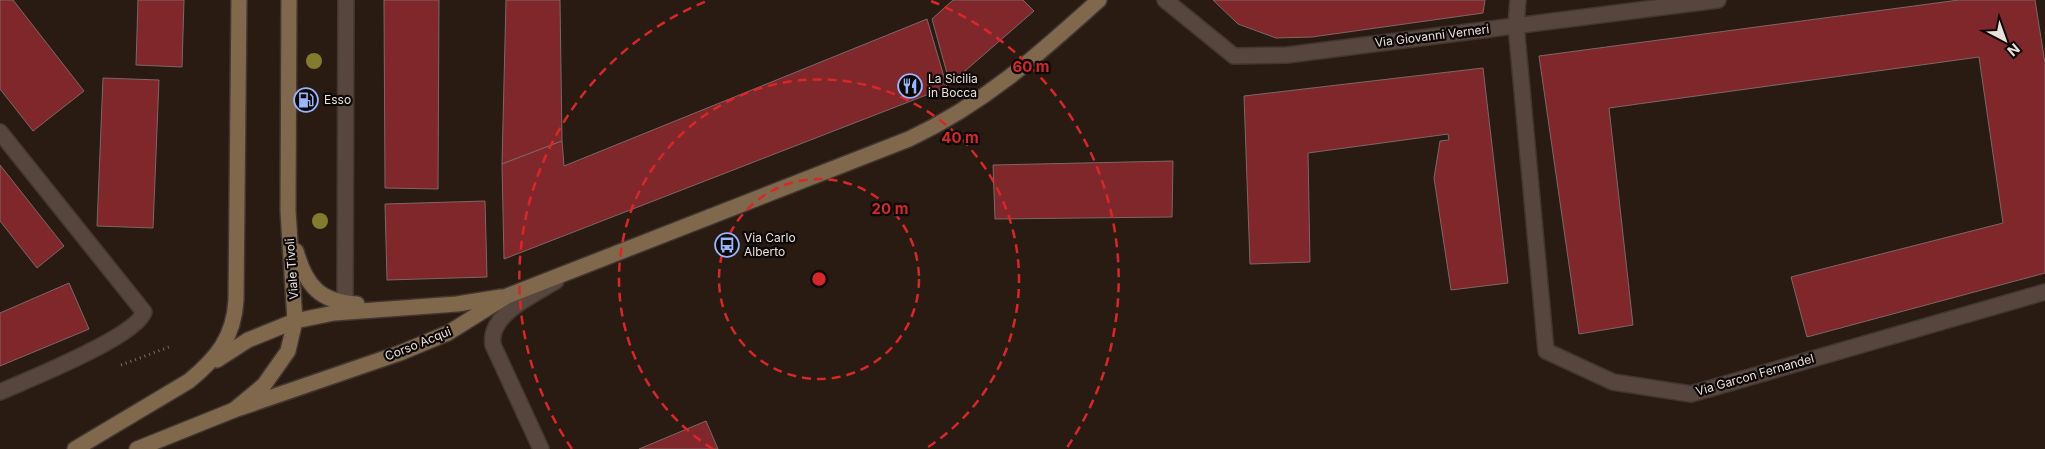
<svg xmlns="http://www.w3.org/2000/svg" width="2045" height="449" font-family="Inter,sans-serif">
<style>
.building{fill:#80272b;stroke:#7d6766}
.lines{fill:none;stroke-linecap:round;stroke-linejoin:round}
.lane-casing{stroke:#413631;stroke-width:18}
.street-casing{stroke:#413631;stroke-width:18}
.secondary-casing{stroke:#413631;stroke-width:18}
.path{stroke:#7a6d66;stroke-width:3;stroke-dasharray:1 4;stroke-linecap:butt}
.lane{stroke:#57463d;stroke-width:15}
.street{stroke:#57463d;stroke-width:15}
.secondary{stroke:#80684c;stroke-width:15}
.tree{fill:#837c2f}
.ring{fill:none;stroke:#d62828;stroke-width:2.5;stroke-dasharray:9 6}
.labels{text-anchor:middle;stroke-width:4.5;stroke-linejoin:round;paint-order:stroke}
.street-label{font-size:12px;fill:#ebe1db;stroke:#0d0705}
.poi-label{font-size:12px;fill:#ebe1db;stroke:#0d0705;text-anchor:start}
.centre{fill:#d62828;stroke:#0d0705;stroke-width:2.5}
.ring-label{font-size:15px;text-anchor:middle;font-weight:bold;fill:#d62828;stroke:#0d0705;stroke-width:4.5;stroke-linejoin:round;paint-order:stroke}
</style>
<rect width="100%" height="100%" fill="#291b12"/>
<!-- building -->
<g class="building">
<path d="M 0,0 L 13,0 L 84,91 L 33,131 L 0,89 Z"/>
<path d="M 138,0 L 184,0 L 182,67 L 136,65 Z"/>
<path d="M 384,0 L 439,0 L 438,189 L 385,188 Z"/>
<path d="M 506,0 L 560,0 L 562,141 L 502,164 Z"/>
<path d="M 953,0 L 1023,0 L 1034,11 L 950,84 L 932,19 Z"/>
<path d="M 1213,0 L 1485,0 L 1483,13 L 1312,37 L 1276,38 L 1238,24 Z"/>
<path d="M 1959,0 L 2035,0 L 2045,63 L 2045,273 L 1807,337 L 1791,277 L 2003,223 L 1979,57 L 1609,108 L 1633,325 L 1579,334 L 1539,56 Z"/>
<path d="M 927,19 L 947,87 L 504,259 L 502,164 L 562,141 L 564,166 Z"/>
<path d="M 1483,68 L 1508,283 L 1451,290 L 1434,178 L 1440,141 L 1449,140 L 1448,134 L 1308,153 L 1310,262 L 1250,264 L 1244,96 Z"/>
<path d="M 103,78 L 159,80 L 153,228 L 97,226 Z"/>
<path d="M 1173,161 L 1172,217 L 995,219 L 993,165 Z"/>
<path d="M 0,165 L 64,246 L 37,268 L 0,221 Z"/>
<path d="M 485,201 L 487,277 L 387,280 L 385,204 Z"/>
<path d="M 69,283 L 89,329 L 0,366 L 0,313 Z"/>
<path d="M 706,421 L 718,449 L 639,449 Z"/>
</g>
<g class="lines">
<!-- lane casing -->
<g class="lane-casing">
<g id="lane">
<path d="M 345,304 L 346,0"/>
<path d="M 541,449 L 493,345 C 488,314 534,295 556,281"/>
</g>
</g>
<!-- street casing -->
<g class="street-casing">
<g id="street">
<path d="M 1165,0 L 1234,56 L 1287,55 L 1718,0"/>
<path d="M 1518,0 L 1516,25 L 1546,351 L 1613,382 L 1691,394 L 2045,292"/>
<path d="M 0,132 L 144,312 C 136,337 27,380 0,392"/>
</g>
</g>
<!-- secondary casing -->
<g class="secondary-casing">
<g id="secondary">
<path d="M 296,251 C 306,286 320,302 357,304"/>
<path d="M 217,360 L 248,340 L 295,321 L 334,313 L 457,304 L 501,297"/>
<path d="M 234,410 L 400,353 L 448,333 L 507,296 L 909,139 C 984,104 1038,55 1099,0"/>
<path d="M 75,449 L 189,381 C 217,358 234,337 236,300 L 239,0"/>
<path d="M 137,449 L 234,410 L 264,385 L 288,351 L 295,321 L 288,211 L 289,0"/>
</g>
</g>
<!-- path -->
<path class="path" d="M 121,365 L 169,347"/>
<!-- lane -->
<use href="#lane" class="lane"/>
<!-- street -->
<use href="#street" class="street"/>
<!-- secondary -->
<use href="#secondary" class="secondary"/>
</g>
<!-- trees -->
<g class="tree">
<circle cx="314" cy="61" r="8"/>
<circle cx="320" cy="221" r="8"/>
</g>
<!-- distance rings -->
<g class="ring">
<circle cx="819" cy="279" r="100"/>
<path d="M713 449A200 200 0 1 1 925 449"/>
<path d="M572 449A300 300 0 0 1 707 1M931 1A300 300 0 0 1 1066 449"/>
</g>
<!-- icons -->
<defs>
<g id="restaurant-ring" transform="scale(1.25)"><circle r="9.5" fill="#0d0705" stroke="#97b6fd" stroke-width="1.5"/><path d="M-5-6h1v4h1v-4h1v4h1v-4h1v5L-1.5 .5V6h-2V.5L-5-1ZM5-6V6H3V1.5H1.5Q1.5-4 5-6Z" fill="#97b6fd"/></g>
<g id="fuel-ring" transform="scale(1.25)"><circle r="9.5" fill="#0d0705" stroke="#97b6fd" stroke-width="1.5"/><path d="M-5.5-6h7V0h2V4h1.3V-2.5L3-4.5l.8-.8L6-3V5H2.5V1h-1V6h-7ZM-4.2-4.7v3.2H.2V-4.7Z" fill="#97b6fd"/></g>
<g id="bus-ring" transform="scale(1.25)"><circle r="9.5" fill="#0d0705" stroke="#97b6fd" stroke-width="1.5"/><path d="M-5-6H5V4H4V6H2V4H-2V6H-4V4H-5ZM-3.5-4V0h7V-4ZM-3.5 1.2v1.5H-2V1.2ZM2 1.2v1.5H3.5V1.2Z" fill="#97b6fd"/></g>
</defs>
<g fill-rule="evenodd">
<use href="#restaurant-ring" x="910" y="86"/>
<use href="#fuel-ring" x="306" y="100"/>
<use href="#bus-ring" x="727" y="245"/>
</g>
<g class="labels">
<!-- street labels -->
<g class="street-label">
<text transform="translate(1432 36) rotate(-7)" y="4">Via Giovanni Verneri</text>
<text transform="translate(292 269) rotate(-94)" y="4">Viale Tivoli</text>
<text transform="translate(418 344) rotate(-22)" y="4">Corso Acqui</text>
<text transform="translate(1755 375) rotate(-16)" y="4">Via Garcon Fernandel</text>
</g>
<!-- poi labels -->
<g class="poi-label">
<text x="928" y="83">La Sicilia<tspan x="928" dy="14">in Bocca</tspan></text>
<text x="324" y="104">Esso</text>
<text x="744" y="242">Via Carlo<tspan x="744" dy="14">Alberto</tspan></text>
</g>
</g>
<circle cx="819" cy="279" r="8" class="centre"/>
<g class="ring-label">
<text x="1031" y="72">60 m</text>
<text x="960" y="143">40 m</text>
<text x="890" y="214">20 m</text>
</g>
<!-- north arrow -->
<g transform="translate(2005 40) rotate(139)" stroke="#0d0705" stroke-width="4" paint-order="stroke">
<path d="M0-4L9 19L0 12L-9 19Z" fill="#ebe1db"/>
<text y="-8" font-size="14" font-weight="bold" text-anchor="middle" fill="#ebe1db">N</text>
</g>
</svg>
